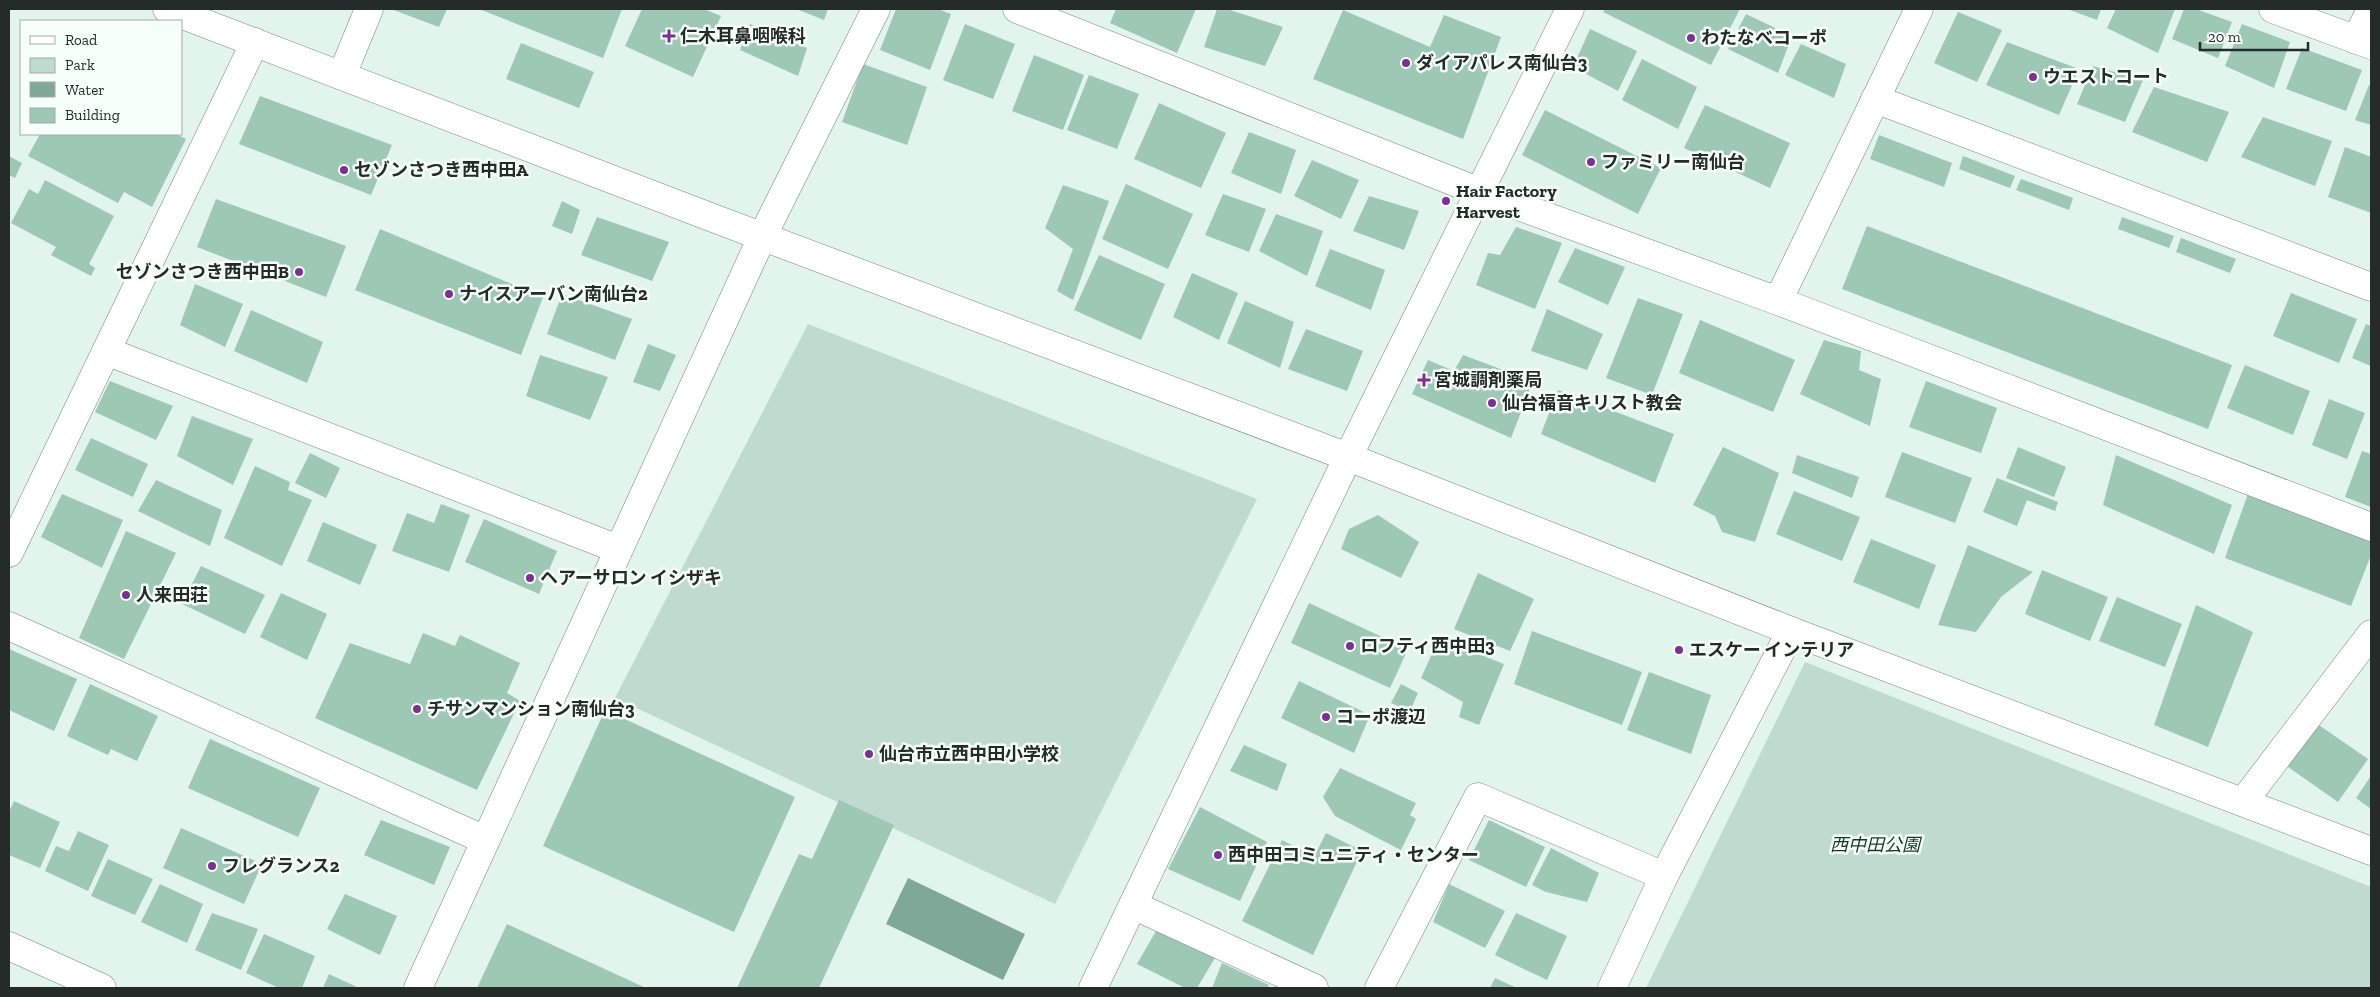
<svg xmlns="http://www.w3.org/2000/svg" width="2380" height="997" font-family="'Zilla Slab','Noto Sans JP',serif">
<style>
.green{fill:#bfdace}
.water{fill:#7ea996}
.building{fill:#9cc8b4}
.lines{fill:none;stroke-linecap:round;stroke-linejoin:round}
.minor-casing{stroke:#73857d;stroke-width:29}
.minor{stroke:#fff;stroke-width:28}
.poi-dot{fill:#802c9b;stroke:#f7fffb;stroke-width:2}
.labels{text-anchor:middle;stroke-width:5;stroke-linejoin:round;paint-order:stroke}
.poi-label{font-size:18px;font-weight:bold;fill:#242b28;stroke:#f7fffb;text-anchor:start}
.park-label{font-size:18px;font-style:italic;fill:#12382b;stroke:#f7fffb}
</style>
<rect width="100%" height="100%" fill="#e1f5ec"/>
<!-- green -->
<g class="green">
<path d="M 808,324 L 1257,499 L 1055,904 L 615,698 Z"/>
<path d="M 1805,662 L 2371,887 L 2371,988 L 1646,988 Z"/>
</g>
<!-- water -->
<path class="water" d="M 908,878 L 1025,934 L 1003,980 L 886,924 Z"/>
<!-- building -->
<g class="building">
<path d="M 391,9 L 447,9 L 439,27 Z"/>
<path d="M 479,9 L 622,9 L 603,58 Z"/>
<path d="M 642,9 L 704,9 L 721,16 L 693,77 L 625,46 Z"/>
<path d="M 796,9 L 828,9 L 824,20 Z"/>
<path d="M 896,9 L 938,9 L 951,14 L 930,70 L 880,50 Z"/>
<path d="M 1116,9 L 1196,9 L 1177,53 L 1110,23 Z"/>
<path d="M 1217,9 L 1227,9 L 1283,27 L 1265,66 L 1204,47 Z"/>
<path d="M 1605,9 L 1740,9 L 1711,65 L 1603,12 Z"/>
<path d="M 2067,9 L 2101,9 L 2097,20 Z"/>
<path d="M 2116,9 L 2175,9 L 2158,53 L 2107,28 Z"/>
<path d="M 2184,9 L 2196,9 L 2232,22 L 2218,58 L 2172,39 Z"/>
<path d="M 1343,10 L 1430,47 L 1444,15 L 1501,37 L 1463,139 L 1313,79 Z"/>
<path d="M 1958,12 L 2002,30 L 1977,82 L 1934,63 Z"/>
<path d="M 1746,14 L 1792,36 L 1778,73 L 1728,49 Z"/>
<path d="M 750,24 L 807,48 L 798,76 L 740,50 Z"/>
<path d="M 965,24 L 1015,44 L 993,99 L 943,80 Z"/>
<path d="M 2242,24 L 2290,42 L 2274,88 L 2225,66 Z"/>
<path d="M 1590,29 L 1637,51 L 1618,91 L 1573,67 Z"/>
<path d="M 2007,42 L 2079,69 L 2059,115 L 1986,85 Z"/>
<path d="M 521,43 L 594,72 L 579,108 L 506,79 Z"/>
<path d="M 1801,44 L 1846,64 L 1834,98 L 1785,75 Z"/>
<path d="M 2302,48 L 2362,70 L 2346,111 L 2286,89 Z"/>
<path d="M 1034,55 L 1084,75 L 1063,130 L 1012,111 Z"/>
<path d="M 1642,59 L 1697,87 L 1678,129 L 1622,100 Z"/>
<path d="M 863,64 L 927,87 L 907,145 L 842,122 Z"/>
<path d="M 2093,66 L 2143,80 L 2125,122 L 2077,104 Z"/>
<path d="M 1089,75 L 1139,94 L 1117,149 L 1067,130 Z"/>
<path d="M 2369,85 L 2371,86 L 2371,125 L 2355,120 Z"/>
<path d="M 2154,87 L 2229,112 L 2207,162 L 2132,132 Z"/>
<path d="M 260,96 L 392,145 L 371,195 L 239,144 Z"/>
<path d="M 1159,103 L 1226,133 L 1201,188 L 1134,159 Z"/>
<path d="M 1705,105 L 1790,143 L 1770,188 L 1684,148 Z"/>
<path d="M 1545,110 L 1661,168 L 1638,214 L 1522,155 Z"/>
<path d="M 2263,117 L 2332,141 L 2315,186 L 2241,157 Z"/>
<path d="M 1249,132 L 1296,150 L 1281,194 L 1231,173 Z"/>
<path d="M 40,134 L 176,134 L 186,139 L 152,207 L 124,192 L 118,203 L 28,156 Z"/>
<path d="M 1879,135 L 1952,163 L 1944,187 L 1870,159 Z"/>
<path d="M 2345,147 L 2371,157 L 2371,213 L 2328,197 Z"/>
<path d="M 9,156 L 22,163 L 15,178 L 9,175 Z"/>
<path d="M 1963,156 L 2015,176 L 2010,188 L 1959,169 Z"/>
<path d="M 1312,160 L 1359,180 L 1341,219 L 1294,196 Z"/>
<path d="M 2021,179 L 2073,198 L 2069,210 L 2016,190 Z"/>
<path d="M 45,180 L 114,216 L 89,264 L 95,268 L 91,276 L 51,255 L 56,247 L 11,223 L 29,189 L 38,194 Z"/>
<path d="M 1126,184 L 1193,214 L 1168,269 L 1102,239 Z"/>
<path d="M 1063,185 L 1109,201 L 1073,300 L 1057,291 L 1073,249 L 1045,228 Z"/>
<path d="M 1223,194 L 1266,209 L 1249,252 L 1205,235 Z"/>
<path d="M 1369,196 L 1419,211 L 1404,250 L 1353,231 Z"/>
<path d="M 216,199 L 346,246 L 326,297 L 197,247 Z"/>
<path d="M 562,201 L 580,210 L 572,234 L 552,226 Z"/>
<path d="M 1276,214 L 1323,231 L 1307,276 L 1259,251 Z"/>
<path d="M 597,217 L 669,242 L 652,281 L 581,255 Z"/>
<path d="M 2122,217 L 2174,236 L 2169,248 L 2118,229 Z"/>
<path d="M 1867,226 L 2232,365 L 2208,429 L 1842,289 Z"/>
<path d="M 1516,227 L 1562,243 L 1535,309 L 1476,285 L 1488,253 L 1500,255 Z"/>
<path d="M 380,229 L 543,297 L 521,355 L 355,290 Z"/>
<path d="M 2181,238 L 2236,259 L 2230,273 L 2176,252 Z"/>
<path d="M 1575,248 L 1625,267 L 1608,305 L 1558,282 Z"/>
<path d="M 1330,249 L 1385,270 L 1371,310 L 1315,286 Z"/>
<path d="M 1099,255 L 1165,284 L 1141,340 L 1074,310 Z"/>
<path d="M 1192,273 L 1238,293 L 1219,340 L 1173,317 Z"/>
<path d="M 195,284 L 243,304 L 225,347 L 180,325 Z"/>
<path d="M 2291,293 L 2357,319 L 2339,363 L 2273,336 Z"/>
<path d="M 562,294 L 632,319 L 615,360 L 547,334 Z"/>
<path d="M 1638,298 L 1683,314 L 1652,395 L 1606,378 Z"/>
<path d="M 1245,301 L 1294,322 L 1280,368 L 1227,343 Z"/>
<path d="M 1547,309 L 1603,334 L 1587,370 L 1531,351 Z"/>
<path d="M 251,310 L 323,342 L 307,383 L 234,351 Z"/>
<path d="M 1700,320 L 1795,360 L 1773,412 L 1679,373 Z"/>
<path d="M 2366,324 L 2371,326 L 2371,366 L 2352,358 Z"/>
<path d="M 1306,329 L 1363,351 L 1347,391 L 1288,369 Z"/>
<path d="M 1824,340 L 1861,351 L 1859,370 L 1881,379 L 1870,426 L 1800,394 Z"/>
<path d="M 648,344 L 676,355 L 660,391 L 633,382 Z"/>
<path d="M 540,355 L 608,377 L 590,420 L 526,396 Z"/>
<path d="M 1463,355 L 1533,381 L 1511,438 L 1412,394 L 1428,360 L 1454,371 Z"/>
<path d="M 2245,365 L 2310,391 L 2293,435 L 2227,408 Z"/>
<path d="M 110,381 L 173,406 L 156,440 L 95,412 Z"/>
<path d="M 1926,381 L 1997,408 L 1981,453 L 1909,427 Z"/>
<path d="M 1558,390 L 1674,434 L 1655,483 L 1541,434 Z"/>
<path d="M 2329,399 L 2365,413 L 2347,459 L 2312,445 Z"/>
<path d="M 192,416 L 253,439 L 233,485 L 177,456 Z"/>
<path d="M 91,438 L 148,464 L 133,497 L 75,470 Z"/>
<path d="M 1723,447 L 1779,473 L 1755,542 L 1722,532 L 1715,516 L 1693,505 Z"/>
<path d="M 2018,447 L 2066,467 L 2054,497 L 2006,478 Z"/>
<path d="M 2362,451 L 2371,454 L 2371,507 L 2345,497 Z"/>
<path d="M 1902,452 L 1972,478 L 1955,523 L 1885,497 Z"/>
<path d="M 310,453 L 340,468 L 326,498 L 295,483 Z"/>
<path d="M 1797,455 L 1859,477 L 1852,498 L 1792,473 Z"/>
<path d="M 2116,455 L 2232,505 L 2214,554 L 2103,505 Z"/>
<path d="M 255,466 L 290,482 L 288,490 L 312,500 L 282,566 L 224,538 Z"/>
<path d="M 1997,478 L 2058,502 L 2055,511 L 2027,500 L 2017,526 L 1983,512 Z"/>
<path d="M 156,480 L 222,510 L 210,546 L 138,511 Z"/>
<path d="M 1794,491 L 1860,517 L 1842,561 L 1776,534 Z"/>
<path d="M 2249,491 L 2371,538 L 2371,555 L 2351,606 L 2225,558 Z"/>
<path d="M 62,494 L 123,520 L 102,568 L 41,537 Z"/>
<path d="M 441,504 L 470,515 L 449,572 L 392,551 L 407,513 L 434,523 Z"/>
<path d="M 1378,515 L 1419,542 L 1401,578 L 1341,549 L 1349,529 Z"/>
<path d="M 484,519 L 557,551 L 539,594 L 465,562 Z"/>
<path d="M 323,522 L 377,545 L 360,585 L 307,561 Z"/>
<path d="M 126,531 L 176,553 L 124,659 L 79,638 Z"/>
<path d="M 1871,539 L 1936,565 L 1919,609 L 1853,582 Z"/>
<path d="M 1968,545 L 2033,572 L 2001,597 L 1976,632 L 1938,625 Z"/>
<path d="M 201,566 L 265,595 L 245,634 L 182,604 Z"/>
<path d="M 2042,570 L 2108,597 L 2090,641 L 2025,614 Z"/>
<path d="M 1478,573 L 1534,599 L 1510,651 L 1454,629 Z"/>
<path d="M 281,593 L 327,614 L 307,660 L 260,637 Z"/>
<path d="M 2117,597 L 2182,624 L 2165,667 L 2099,641 Z"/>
<path d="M 1309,603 L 1408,649 L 1390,688 L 1291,643 Z"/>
<path d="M 2196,605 L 2253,632 L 2208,747 L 2154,725 Z"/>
<path d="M 1532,631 L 1642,672 L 1622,725 L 1514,684 Z"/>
<path d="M 423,633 L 455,646 L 460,635 L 520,663 L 507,693 L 520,701 L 477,790 L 315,718 L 350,643 L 410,664 Z"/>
<path d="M 1439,638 L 1504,664 L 1479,725 L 1459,717 L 1463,702 L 1421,678 Z"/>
<path d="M 9,649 L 77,679 L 54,731 L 9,710 Z"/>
<path d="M 1649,672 L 1711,695 L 1691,754 L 1627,730 Z"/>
<path d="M 1299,681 L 1370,715 L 1354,753 L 1281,718 Z"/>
<path d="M 90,684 L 158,716 L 137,761 L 111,749 L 108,755 L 67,736 Z"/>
<path d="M 1401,684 L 1418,693 L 1410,711 L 1391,703 Z"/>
<path d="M 605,710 L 795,797 L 734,932 L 543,846 Z"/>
<path d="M 2313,721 L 2368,759 L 2338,802 L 2284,764 Z"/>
<path d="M 210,739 L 320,788 L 298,837 L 188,788 Z"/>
<path d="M 1244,745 L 1287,764 L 1277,791 L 1230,771 Z"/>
<path d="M 1340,768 L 1416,803 L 1410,815 L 1416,819 L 1401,850 L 1335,816 L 1323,797 Z"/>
<path d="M 2371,776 L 2371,809 L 2356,798 Z"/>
<path d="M 839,800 L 894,825 L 819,988 L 737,988 L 799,854 L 812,859 Z"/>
<path d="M 14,801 L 60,822 L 40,868 L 9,855 L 9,812 Z"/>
<path d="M 1200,807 L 1267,842 L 1240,901 L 1168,869 Z"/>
<path d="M 381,820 L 450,847 L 434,885 L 364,855 Z"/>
<path d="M 1489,820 L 1545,847 L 1526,887 L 1469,860 Z"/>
<path d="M 181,828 L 262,864 L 244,904 L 163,868 Z"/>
<path d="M 78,831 L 109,845 L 88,891 L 45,871 L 56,846 L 69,851 Z"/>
<path d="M 1326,833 L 1362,851 L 1313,955 L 1242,921 L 1282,840 L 1314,857 Z"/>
<path d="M 1551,848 L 1599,873 L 1587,902 L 1546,892 L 1532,885 Z"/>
<path d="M 108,859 L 153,879 L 135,915 L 91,896 Z"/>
<path d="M 160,884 L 203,904 L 187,943 L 141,922 Z"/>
<path d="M 1449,884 L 1505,911 L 1485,948 L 1433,922 Z"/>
<path d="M 345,894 L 397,916 L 380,955 L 327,929 Z"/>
<path d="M 212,913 L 258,929 L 241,970 L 195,950 Z"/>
<path d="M 1516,913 L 1567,936 L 1547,980 L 1495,955 Z"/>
<path d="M 507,924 L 646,988 L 477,988 Z"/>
<path d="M 1156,931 L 1215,958 L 1197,988 L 1185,988 L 1137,964 Z"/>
<path d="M 264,934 L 315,956 L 302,988 L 279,988 L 246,973 Z"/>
<path d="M 1222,963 L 1269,985 L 1267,988 L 1212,988 Z"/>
<path d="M 329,974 L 359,988 L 323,988 Z"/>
<path d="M 1495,978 L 1517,988 L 1490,988 Z"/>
</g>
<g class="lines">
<!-- minor casing -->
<g class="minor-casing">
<g id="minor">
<path d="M 167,9 L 713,218 L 1348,457 L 1791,631 L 2371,851"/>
<path d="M 1017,9 L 1480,192 L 1778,301 L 2371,527"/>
<path d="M 2273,9 L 2371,45"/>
<path d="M 2356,40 L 2371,9"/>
<path d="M 342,75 L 369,9"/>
<path d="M 1875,99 L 2371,287"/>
<path d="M 1778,301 L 1919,9"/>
<path d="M 106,351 L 618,549"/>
<path d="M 9,553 L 255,42"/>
<path d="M 9,626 L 485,840"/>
<path d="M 2243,802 L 2371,634"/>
<path d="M 1133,905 L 1314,988"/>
<path d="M 9,946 L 102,988"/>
<path d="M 418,988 L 762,237 L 876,9"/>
<path d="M 1093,988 L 1348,457 L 1570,9"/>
<path d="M 1379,988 L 1478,797 L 1664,876"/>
<path d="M 1612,988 L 1664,876 L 1791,631"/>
</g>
</g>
<!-- minor -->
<use href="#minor" class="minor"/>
</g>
<!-- markers -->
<g class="poi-dot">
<path d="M666.5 28.5h5v5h5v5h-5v5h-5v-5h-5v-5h5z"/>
<circle cx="1691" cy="38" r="5"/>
<circle cx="1406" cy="63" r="5"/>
<circle cx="2033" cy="77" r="5"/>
<circle cx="1591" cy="162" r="5"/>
<circle cx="344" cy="170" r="5"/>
<circle cx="1446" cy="201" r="5"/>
<circle cx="299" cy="272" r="5"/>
<circle cx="449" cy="294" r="5"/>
<path d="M1421.5 372.5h5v5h5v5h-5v5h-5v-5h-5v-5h5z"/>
<circle cx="1492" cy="403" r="5"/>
<circle cx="530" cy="578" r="5"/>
<circle cx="126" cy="595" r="5"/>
<circle cx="1350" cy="646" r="5"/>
<circle cx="1679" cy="650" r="5"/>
<circle cx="417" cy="709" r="5"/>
<circle cx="1326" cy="717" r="5"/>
<circle cx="869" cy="754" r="5"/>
<circle cx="1218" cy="855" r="5"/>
<circle cx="212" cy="866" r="5"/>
</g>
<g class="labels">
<!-- poi labels -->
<g class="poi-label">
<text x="680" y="42">仁木耳鼻咽喉科</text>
<text x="1701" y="44">わたなべコーポ</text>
<text x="1416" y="69">ダイアパレス南仙台3</text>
<text x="2043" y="83">ウエストコート</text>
<text x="1601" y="168">ファミリー南仙台</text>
<text x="354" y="176">セゾンさつき西中田A</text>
<text x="1456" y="197">Hair Factory<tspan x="1456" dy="21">Harvest</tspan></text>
<text x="289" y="278" text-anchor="end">セゾンさつき西中田B</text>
<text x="459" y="300">ナイスアーバン南仙台2</text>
<text x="1434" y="386">宮城調剤薬局</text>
<text x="1502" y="409">仙台福音キリスト教会</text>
<text x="540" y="584">ヘアーサロン イシザキ</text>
<text x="136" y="601">人来田荘</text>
<text x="1360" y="652">ロフティ西中田3</text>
<text x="1689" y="656">エスケー インテリア</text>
<text x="427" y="715">チサンマンション南仙台3</text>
<text x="1336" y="723">コーポ渡辺</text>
<text x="879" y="760">仙台市立西中田小学校</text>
<text x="1228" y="861">西中田コミュニティ・センター</text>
<text x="222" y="872">フレグランス2</text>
</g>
<!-- park labels -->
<g class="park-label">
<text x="1875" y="851">西中田公園</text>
</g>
</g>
<!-- border -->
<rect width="2380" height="997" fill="none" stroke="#242b28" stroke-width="20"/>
<!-- legend -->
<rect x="20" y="20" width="162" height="115" fill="#f7fffb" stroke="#a3aaa7"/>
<rect x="30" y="36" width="25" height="8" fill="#ffffff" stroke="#a3aaa7"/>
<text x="65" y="45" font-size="15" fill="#242b28">Road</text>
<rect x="30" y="58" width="25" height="15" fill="#bfdace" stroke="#a3aaa7"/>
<text x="65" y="70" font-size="15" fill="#242b28">Park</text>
<rect x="30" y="82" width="25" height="15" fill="#7ea996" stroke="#a3aaa7"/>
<text x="65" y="95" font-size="15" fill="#242b28">Water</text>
<rect x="30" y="108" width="25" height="15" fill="#9cc8b4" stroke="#a3aaa7"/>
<text x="65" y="120" font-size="15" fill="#242b28">Building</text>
<!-- scale -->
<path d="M2200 42v8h108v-8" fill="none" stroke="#242b28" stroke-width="2.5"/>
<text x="2208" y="42" font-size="15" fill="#242b28" stroke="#f7fffb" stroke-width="4" paint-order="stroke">20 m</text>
</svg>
